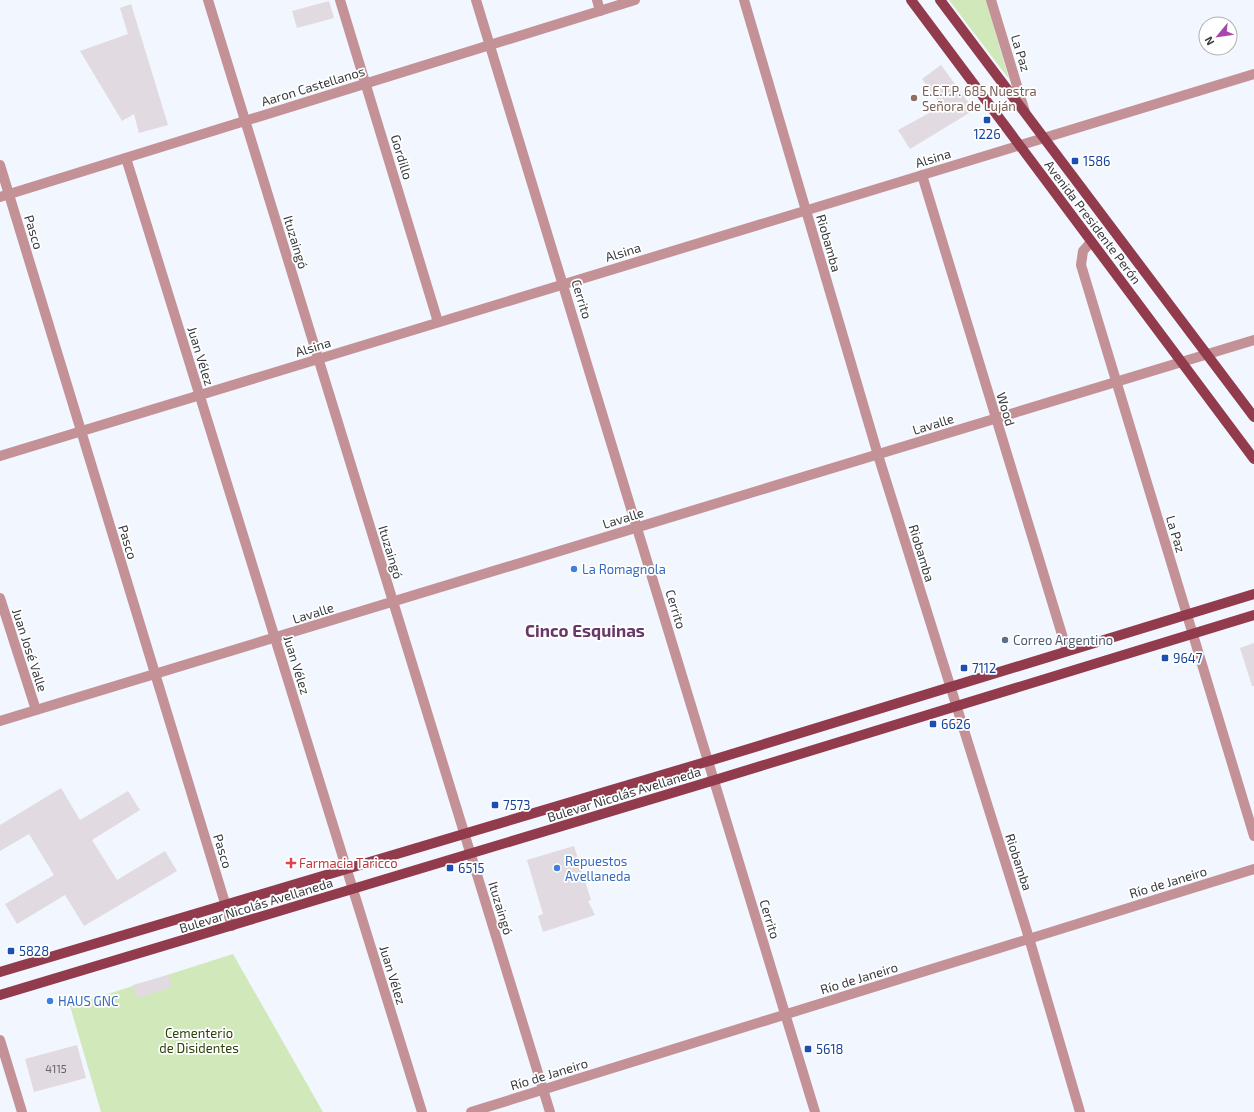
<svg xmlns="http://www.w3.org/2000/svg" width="1254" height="1112" font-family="'Exo 2',sans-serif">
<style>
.green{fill:#d1e9ba}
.building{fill:#e2dae1}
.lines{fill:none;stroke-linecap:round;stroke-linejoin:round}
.minor{stroke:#c49197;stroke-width:10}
.major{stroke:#923b4c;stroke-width:10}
.education-dot{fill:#8d6e63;stroke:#fff;stroke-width:1.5}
.transit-dot{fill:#1a4fb4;stroke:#fff;stroke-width:1.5}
.shop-dot{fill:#3f7fe0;stroke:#fff;stroke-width:1.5}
.service-dot{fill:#5c6f8a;stroke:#fff;stroke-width:1.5}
.health-dot{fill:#e0444e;stroke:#fff;stroke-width:1.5}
.labels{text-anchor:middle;stroke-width:3.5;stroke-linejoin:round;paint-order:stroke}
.number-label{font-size:11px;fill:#636267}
.street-label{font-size:13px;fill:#393a3e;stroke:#fff}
.education-label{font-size:13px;fill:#785e54;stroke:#fff;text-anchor:start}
.transit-label{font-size:13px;fill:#164399;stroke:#fff;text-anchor:start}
.shop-label{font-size:13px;fill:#366cbe;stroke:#fff;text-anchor:start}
.service-label{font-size:13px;fill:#4e5e75;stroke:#fff;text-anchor:start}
.health-label{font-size:13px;fill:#be3a42;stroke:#fff;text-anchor:start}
.park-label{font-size:13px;fill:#2a4207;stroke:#fff}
.district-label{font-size:17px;font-weight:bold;fill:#68386a;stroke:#fff}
</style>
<rect width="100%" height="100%" fill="#f1f6ff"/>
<!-- green -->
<g class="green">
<path d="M 949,0 L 986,0 L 1009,79 Z"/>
<path d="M 233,954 L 323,1112 L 101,1112 L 70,1006 Z"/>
</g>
<!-- building -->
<g class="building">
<path d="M 329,1 L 334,18 L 297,28 L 292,11 Z"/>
<path d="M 131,4 L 168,125 L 139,133 L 134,114 L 122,121 L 80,51 L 128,34 L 120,8 Z"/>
<path d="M 941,65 L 974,110 L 910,149 L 898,130 L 942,106 L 922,79 Z"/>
<path d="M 1254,643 L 1254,686 L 1252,686 L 1240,648 Z"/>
<path d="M 61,788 L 80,820 L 128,791 L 140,810 L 92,840 L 117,880 L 165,851 L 177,871 L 84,926 L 65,895 L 17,924 L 5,904 L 54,875 L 29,834 L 0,851 L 0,825 Z"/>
<path d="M 574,846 L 591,900 L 588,901 L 595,915 L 543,932 L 538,916 L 543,914 L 527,860 Z"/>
<path d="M 168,975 L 172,987 L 137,998 L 133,985 Z"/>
<path d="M 77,1045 L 86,1078 L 34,1092 L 25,1059 Z"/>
</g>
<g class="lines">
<!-- minor -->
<g class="minor">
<path d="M 208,0 L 550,1112"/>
<path d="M 340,0 L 438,322"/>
<path d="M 476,0 L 815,1112"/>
<path d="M 597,0 L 600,11"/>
<path d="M 744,0 L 878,455 L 1029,938 L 1080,1112"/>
<path d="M 991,0 L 1025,112"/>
<path d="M 126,158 L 422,1112"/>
<path d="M 0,165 L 232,926"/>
<path d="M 922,175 L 1067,651"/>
<path d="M 0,197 L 635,0"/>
<path d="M 1091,242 L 1083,251 L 1081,265 L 1254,836"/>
<path d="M 0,456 L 1254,74"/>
<path d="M 0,598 L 36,710"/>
<path d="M 0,721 L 1254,340"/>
<path d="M 0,1040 L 22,1112"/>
<path d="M 471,1112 L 1254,869"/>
</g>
<!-- major -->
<g class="major">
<path d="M 911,0 L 1254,459"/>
<path d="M 940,0 L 1254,417"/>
<path d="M 0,972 L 709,761 L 1254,594"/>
<path d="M 0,995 L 715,780 L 1254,615"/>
</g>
</g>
<!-- markers -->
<circle class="education-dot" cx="914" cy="98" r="4"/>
<g class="transit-dot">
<rect x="983" y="116" width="8" height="8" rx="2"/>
<rect x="1071" y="157" width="8" height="8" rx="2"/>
<rect x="1161" y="654" width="8" height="8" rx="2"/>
<rect x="960" y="664" width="8" height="8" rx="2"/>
<rect x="929" y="720" width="8" height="8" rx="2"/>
<rect x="491" y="801" width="8" height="8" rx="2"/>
<rect x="446" y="864" width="8" height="8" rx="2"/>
<rect x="7" y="947" width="8" height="8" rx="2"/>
<rect x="804" y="1045" width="8" height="8" rx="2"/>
</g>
<g class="shop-dot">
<circle cx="574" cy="569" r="4"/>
<circle cx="557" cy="868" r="4"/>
<circle cx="50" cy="1001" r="4"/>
</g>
<circle class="service-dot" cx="1005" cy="640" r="4"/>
<path class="health-dot" d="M289 857h4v4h4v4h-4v4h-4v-4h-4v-4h4z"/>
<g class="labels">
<!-- number labels -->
<g class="number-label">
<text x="56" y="1073">4115</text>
</g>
<!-- street labels -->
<g class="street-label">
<text transform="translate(1021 53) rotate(73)" y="5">La Paz</text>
<text transform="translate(313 86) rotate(-17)" y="5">Aaron Castellanos</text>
<text transform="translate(402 157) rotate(73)" y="5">Gordillo</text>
<text transform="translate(933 158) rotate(-17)" y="5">Alsina</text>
<text transform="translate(1093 222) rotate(53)" y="5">Avenida Presidente Perón</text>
<text transform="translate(34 232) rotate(73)" y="5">Pasco</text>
<text transform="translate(296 242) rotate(73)" y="5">Ituzaingó</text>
<text transform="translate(829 243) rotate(74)" y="5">Riobamba</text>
<text transform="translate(623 252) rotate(-17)" y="5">Alsina</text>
<text transform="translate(582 299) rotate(73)" y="5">Cerrito</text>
<text transform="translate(313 347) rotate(-17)" y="5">Alsina</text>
<text transform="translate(201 356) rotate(73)" y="5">Juan Vélez</text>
<text transform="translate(1006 409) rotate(73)" y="5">Wood</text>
<text transform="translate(933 424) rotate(-17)" y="5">Lavalle</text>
<text transform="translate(623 518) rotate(-17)" y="5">Lavalle</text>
<text transform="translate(1176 534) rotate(73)" y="5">La Paz</text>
<text transform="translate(128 542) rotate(73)" y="5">Pasco</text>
<text transform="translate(391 552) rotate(73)" y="5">Ituzaingó</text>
<text transform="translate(922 553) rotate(73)" y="5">Riobamba</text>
<text transform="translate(676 609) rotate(73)" y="5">Cerrito</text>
<text transform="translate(313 613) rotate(-17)" y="5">Lavalle</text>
<text transform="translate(30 650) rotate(72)" y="5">Juan José Valle</text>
<text transform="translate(297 665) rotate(73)" y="5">Juan Vélez</text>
<text transform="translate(624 794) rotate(-17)" y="5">Bulevar Nicolás Avellaneda</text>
<text transform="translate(223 851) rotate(73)" y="5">Pasco</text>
<text transform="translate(1019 862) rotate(72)" y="5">Riobamba</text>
<text transform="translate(1168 882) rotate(-17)" y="5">Río de Janeiro</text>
<text transform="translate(256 905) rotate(-17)" y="5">Bulevar Nicolás Avellaneda</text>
<text transform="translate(501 908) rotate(73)" y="5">Ituzaingó</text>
<text transform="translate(770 919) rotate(73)" y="5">Cerrito</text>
<text transform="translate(393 975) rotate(73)" y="5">Juan Vélez</text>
<text transform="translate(859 978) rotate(-17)" y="5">Río de Janeiro</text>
<text transform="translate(549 1074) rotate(-17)" y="5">Río de Janeiro</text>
</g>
<!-- education labels -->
<g class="education-label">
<text x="922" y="96">E.E.T.P. 685 Nuestra<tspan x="922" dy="15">Señora de Luján</tspan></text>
</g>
<!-- transit labels -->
<g class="transit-label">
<text x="987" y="139" text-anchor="middle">1226</text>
<text x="1083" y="166">1586</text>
<text x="1173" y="663">9647</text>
<text x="972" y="673">7112</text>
<text x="941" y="729">6626</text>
<text x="503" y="810">7573</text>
<text x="458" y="873">6515</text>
<text x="19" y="956">5828</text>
<text x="816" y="1054">5618</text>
</g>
<!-- shop labels -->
<g class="shop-label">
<text x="582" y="574">La Romagnola</text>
<text x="565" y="866">Repuestos<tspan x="565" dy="15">Avellaneda</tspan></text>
<text x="58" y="1006">HAUS GNC</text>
</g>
<!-- service labels -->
<g class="service-label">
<text x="1013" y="645">Correo Argentino</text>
</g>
<!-- health labels -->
<g class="health-label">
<text x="299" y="868">Farmacia Taricco</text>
</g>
<!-- park labels -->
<g class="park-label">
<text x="199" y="1038">Cementerio<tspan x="199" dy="15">de Disidentes</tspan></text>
</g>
<!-- district labels -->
<g class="district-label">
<text x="585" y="637">Cinco Esquinas</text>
</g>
</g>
<!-- north arrow -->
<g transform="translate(1218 36) rotate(241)"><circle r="19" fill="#ffffff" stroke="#b0b0b2"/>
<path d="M0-3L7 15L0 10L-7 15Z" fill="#a746ad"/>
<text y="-6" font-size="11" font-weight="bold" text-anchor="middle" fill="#393a3e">N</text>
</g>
</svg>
